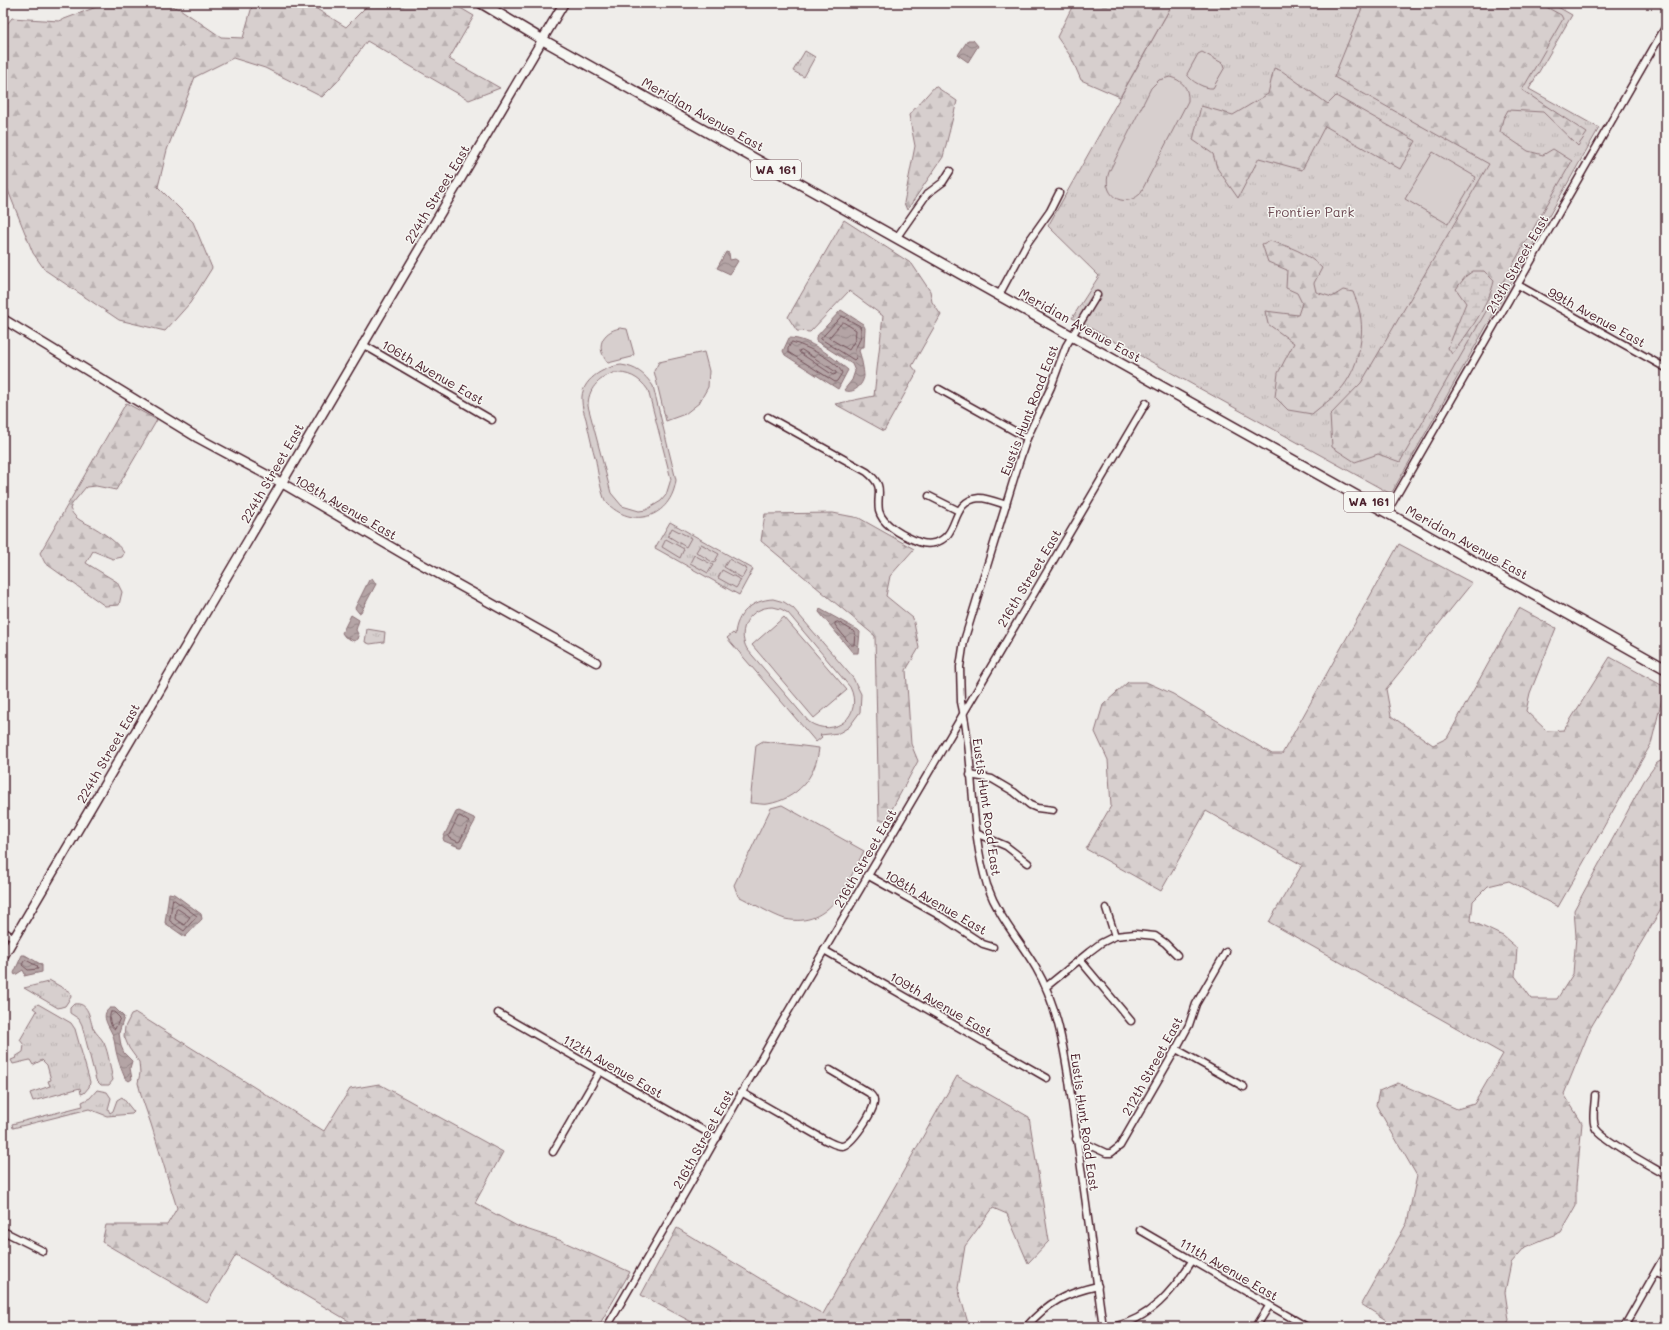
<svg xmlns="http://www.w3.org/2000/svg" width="1669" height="1330" font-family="Mali,sans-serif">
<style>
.grass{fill:url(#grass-tufts);stroke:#90777c}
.forest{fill:url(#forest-firs);stroke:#90777c}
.wetland{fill:url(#wetland-marsh);stroke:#90777c}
.pitch{fill:#d7cfce;stroke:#90777c;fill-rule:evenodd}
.water{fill:url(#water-waves);stroke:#8a6f74}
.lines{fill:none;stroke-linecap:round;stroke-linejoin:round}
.shore{stroke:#74545c;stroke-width:1}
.street-casing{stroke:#4a1f2b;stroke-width:9}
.secondary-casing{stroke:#4a1f2b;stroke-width:11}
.primary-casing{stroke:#4a1f2b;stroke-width:12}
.street{stroke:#f6f6f2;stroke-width:6}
.secondary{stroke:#f6f6f2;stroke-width:8}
.primary{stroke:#f6f6f2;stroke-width:9}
.labels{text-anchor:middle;stroke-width:3;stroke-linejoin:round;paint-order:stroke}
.shield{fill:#f6f6f2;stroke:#7e6067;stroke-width:1}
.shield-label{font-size:12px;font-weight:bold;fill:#4a1f2b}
.street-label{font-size:13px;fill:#4a1f2b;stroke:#f6f6f2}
.park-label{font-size:13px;fill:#6d4b54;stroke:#f6f6f2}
</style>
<defs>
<pattern id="grass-tufts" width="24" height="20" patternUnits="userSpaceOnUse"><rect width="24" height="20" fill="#d7cfce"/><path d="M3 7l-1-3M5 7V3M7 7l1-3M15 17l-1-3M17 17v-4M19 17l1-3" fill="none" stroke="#bab1b1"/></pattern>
<pattern id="forest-firs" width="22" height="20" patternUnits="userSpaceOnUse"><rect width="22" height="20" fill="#d7cfce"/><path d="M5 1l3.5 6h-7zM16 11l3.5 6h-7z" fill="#bab1b1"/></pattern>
<pattern id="wetland-marsh" width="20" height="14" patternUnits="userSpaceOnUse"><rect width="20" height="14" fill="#d7cfce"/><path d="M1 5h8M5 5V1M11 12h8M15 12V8" fill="none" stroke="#bab1b1"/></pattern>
<pattern id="water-waves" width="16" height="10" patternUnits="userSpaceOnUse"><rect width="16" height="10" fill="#b4a4a5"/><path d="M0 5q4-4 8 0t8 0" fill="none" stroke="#948587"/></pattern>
</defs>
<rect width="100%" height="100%" fill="#efedea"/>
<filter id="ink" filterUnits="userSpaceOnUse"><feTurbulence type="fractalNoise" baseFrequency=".025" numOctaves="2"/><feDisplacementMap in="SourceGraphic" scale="8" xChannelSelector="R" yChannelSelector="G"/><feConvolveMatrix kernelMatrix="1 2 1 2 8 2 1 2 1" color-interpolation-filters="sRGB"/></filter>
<g filter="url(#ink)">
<!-- grass -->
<g class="grass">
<path d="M 1173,3 L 1551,3 L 1572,15 L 1529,89 L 1599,128 L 1391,494 L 1072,318 L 1099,276 L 1048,226 Z"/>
<path d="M 805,51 L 815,57 L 804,77 L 793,71 Z"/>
<path d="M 670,522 L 753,569 L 739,595 L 655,548 Z"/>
<path d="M 367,629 L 385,632 L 384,642 L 370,644 L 365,642 Z"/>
<path d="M 49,980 L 70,992 L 71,997 L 65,1006 L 58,1008 L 24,988 L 48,982 Z"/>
<path d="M 38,1004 L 71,1023 L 75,1029 L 90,1082 L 89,1087 L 84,1093 L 81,1094 L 80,1088 L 33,1101 L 30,1093 L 50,1086 L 48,1081 L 51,1080 L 47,1065 L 42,1060 L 33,1065 L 30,1060 L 13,1064 L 11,1060 L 16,1058 L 15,1057 L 23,1052 L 24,1045 L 20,1040 L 37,1011 L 33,1008 Z"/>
<path d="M 74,1004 C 89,1002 89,1017 93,1028 C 96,1034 101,1037 104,1043 C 109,1054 110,1068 113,1080 L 109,1085 L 101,1085 L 96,1080 L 82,1025 L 79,1019 L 70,1013 L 70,1008 Z"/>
<path d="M 97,1090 L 107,1092 L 111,1098 L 108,1109 L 110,1113 L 113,1111 L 117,1100 L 122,1097 L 134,1112 L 132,1114 L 107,1116 L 89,1109 L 13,1128 L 12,1124 L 83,1106 L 82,1102 L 90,1098 Z"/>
</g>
<!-- forest -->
<g class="forest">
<path d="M 107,3 L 162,3 L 180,9 L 221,37 L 243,38 L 253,3 L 307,3 L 346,27 L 370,3 L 452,3 L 474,16 L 449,59 L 500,88 L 469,100 L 367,41 L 337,82 L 322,97 L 265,68 L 233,58 L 195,77 L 167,150 L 158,187 L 193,222 L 212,268 L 190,303 L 165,331 L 119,320 L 45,270 L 33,253 L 3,178 L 3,29 L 12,18 L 59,21 Z"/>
<path d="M 1074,3 L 1173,3 L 1120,97 L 1081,80 L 1071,57 L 1057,37 Z"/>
<path d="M 1364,3 L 1539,3 L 1561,15 L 1563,19 L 1522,90 L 1587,133 L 1578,146 L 1543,112 L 1508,110 L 1503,119 L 1500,132 L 1528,151 L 1543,155 L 1553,149 L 1572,161 L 1400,462 L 1378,454 L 1355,462 L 1332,447 L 1330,415 L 1361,383 L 1489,164 L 1334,77 Z"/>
<path d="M 1274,68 L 1282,71 L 1328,104 L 1336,96 L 1416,141 L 1400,169 L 1325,126 L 1302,170 L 1259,158 L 1238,198 L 1217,168 L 1213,154 L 1193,140 L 1201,106 L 1233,115 L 1268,94 Z"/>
<path d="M 935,86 L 957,101 L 943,157 L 907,210 L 904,203 L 915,146 L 909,115 Z"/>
<path d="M 844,220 L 912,264 L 930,291 L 932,302 L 941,315 L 912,366 L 917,372 L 884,431 L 835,404 L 874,396 L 883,316 L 849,291 L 810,332 L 797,331 L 788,317 Z"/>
<path d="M 1270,241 C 1291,247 1306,252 1322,268 L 1314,283 L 1316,292 L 1332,297 L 1343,290 L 1353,292 C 1355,298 1358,303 1359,309 C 1366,335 1358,370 1340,390 C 1332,399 1321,406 1312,414 L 1288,410 L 1275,397 L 1278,373 L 1294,343 L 1268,324 L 1265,311 L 1298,315 L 1302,303 L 1297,293 L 1286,288 L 1287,270 L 1268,262 L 1262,244 Z"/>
<path d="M 126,403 L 157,420 L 116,490 L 96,486 L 86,487 L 72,504 L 70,509 C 77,522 84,521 95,528 C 105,534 118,543 124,553 L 122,557 L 113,559 L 93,551 L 86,563 L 117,582 L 122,592 L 119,605 L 105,606 L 45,563 L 40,553 Z"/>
<path d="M 833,513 L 859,518 L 914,549 L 890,576 L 886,596 L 913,618 L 919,648 L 906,670 L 911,744 L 918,761 L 886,820 L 879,820 L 875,636 L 761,541 L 765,514 Z"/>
<path d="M 1399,544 L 1472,583 L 1386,689 L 1391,716 L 1433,745 L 1447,738 L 1519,608 L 1556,628 L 1530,693 L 1526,711 L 1547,731 L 1564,730 L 1610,657 L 1665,687 L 1651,744 L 1558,907 L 1509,881 L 1488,886 L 1473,901 L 1471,921 L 1503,936 L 1517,948 L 1515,976 L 1532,999 L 1557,999 L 1573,974 L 1576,936 L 1574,910 L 1644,781 L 1657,763 L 1666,758 L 1666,901 L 1591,1027 L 1564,1094 L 1582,1123 L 1576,1187 L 1576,1206 L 1561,1232 L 1525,1247 L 1511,1263 L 1505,1292 L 1509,1320 L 1505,1327 L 1397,1327 L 1361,1304 L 1407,1223 L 1417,1176 L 1376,1105 L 1379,1091 L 1398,1083 L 1457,1109 L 1474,1104 L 1503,1054 L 1269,922 L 1302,865 L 1206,811 L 1161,891 L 1086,849 L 1111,806 L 1108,760 L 1095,732 L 1103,705 L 1128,682 L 1146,682 L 1173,694 L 1272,754 L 1282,754 Z"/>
<path d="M 136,1013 L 324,1131 L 350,1089 L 379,1084 L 503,1152 L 475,1203 L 517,1226 L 562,1241 L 630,1272 L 598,1327 L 359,1327 L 236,1255 L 207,1303 L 102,1242 L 106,1225 L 167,1225 L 177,1208 L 151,1124 L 142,1098 L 138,1083 L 140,1073 L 139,1062 L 129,1048 L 124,1036 L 125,1027 L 131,1015 Z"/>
<path d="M 957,1076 L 1029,1117 L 1049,1241 L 1028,1263 L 1007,1214 L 993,1208 L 965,1246 L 958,1288 L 968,1323 L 966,1327 L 701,1327 L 641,1295 L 677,1228 L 769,1284 L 823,1314 Z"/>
</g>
<!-- wetland -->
<path class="wetland" d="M 1473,271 L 1484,271 L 1494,281 C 1489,305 1467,335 1452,354 L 1448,348 L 1466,303 L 1456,289 L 1466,276 Z"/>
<!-- pitch -->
<g class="pitch">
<path d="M 1202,52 L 1224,64 L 1225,67 L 1213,88 C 1205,89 1190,81 1187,74 L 1198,54 Z"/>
<path d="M 1170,77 C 1182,80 1189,88 1188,101 L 1140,194 C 1122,210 1101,194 1109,172 L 1151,88 L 1159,80 Z"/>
<path d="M 1433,152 L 1476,177 L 1448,224 L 1405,199 Z"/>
<path d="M 620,328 L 627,329 L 634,354 L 632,357 L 608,363 C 595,348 601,332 620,328 Z"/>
<path d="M 704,352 L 709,371 L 708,387 L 699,403 L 685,414 L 666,421 L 654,371 L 659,362 Z"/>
<path d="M 621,365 C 636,367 644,373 653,386 L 676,480 C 671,518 632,530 606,502 C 602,497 597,469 596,461 C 592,447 589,433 586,419 C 584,413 582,407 582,401 C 580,380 604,367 621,365 ZM 613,373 C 628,372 639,377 648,390 L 671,479 L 666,495 L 661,501 L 646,510 L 639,511 L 622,506 L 611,493 L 588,406 C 588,389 598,379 613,373 Z"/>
<path d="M 672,528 L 691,538 L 686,547 L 668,536 Z"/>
<path d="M 666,539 L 684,549 L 680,558 L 662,547 Z"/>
<path d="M 701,544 L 719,554 L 714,563 L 696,552 Z"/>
<path d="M 694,555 L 713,565 L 708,573 L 690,563 Z"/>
<path d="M 729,559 L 747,569 L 742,578 L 724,567 Z"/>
<path d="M 722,570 L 741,580 L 736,588 L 718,578 Z"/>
<path d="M 773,599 L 784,602 L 793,608 L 853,678 L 861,694 L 860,712 L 849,727 L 839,733 L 820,735 L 822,737 L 816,742 L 727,638 L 733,633 L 735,635 C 736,614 752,600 773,599 ZM 773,607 L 781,609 L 788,613 L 850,687 C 864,715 835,739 809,722 L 747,649 C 736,629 750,607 773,607 Z"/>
<path d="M 784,617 L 847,690 L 814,718 L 752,645 Z"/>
<path d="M 763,741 L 819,748 C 816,777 797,799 768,804 C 763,805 756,803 750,803 L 756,745 Z"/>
<path d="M 782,805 L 864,851 C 847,883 831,929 785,919 C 772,915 751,902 738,896 L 734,885 L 771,808 Z"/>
</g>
<!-- water -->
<g class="water">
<path d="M 968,40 L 973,40 L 978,46 L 968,62 L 958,55 Z"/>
<path d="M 726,252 L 729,253 L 730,260 L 735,259 L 738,261 L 730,274 L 717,268 Z"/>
<path d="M 841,310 L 863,324 L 865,328 L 864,347 L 861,347 L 859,351 C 861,355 864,371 864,376 C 863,385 853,395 844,390 L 852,380 L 855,371 L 852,364 L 816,341 L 816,337 Z"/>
<path d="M 789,338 C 810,338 832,357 848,370 L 838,389 L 785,355 L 783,351 Z"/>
<path d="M 372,578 L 376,584 L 361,612 L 359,613 L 355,608 L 369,580 Z"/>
<path d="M 820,609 L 858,630 L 860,632 L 858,653 L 853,653 L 819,612 Z"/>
<path d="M 351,615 L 359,620 L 356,630 L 359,636 L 358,639 L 354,641 L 345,637 L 342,633 Z"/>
<path d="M 459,811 L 474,818 L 475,821 L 461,847 L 459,847 L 444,841 L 443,838 L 456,812 Z"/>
<path d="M 169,893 L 174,894 L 201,914 L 202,919 L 185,937 L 165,923 Z"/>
<path d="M 22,955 L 25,955 L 42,965 L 42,972 L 24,976 L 25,974 L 23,970 L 15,975 L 14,973 Z"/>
<path d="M 110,1008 L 115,1008 L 124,1017 L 119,1033 L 121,1046 L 124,1053 L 132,1061 L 130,1068 L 132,1079 L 129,1081 L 125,1078 C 121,1069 118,1060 116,1051 C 115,1047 115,1043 114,1039 C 112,1029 98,1016 110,1008 Z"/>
</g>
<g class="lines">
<!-- shore -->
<g class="shore">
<path d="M 842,316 L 860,326 C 863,335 859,342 855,349 L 856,358 L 854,360 L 821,339 Z"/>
<path d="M 843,322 L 856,330 L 855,340 L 849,350 L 829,338 Z"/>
<path d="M 792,342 C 804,345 838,361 842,373 L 837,381 L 835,382 L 788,352 L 788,349 Z"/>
<path d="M 802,350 L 836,372 L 836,374 L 833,375 L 800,353 L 799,351 Z"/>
<path d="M 838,622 L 855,632 L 854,645 L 851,645 L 835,625 L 835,623 Z"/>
<path d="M 460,816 L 469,822 L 460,841 L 458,842 L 448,837 L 458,817 Z"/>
<path d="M 173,899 L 197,916 L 184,931 L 170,921 Z"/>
<path d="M 178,909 L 190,917 L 184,925 L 175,919 L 176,910 Z"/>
<path d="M 26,960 L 37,966 L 38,969 L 28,970 L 22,965 L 24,961 Z"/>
<path d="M 111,1012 L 114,1012 L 120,1018 L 115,1029 C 110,1027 108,1017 111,1012 Z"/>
</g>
<!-- street casing -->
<g class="street-casing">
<g id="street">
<path d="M 897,237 L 927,194 L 943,182 L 950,171"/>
<path d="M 1518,285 L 1666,368"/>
<path d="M 999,295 L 1026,245 L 1050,211 L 1059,193"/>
<path d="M 1097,295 L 1066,346 L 1051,387 L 1027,438 L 1019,462 L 964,641 L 960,667 L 961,702 C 975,761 969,827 987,885 C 999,919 1019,939 1036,968 C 1056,1002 1063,1043 1069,1081 L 1103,1327"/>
<path d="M 362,344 L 492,420"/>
<path d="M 939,389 L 1027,438"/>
<path d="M 768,417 L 867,472 C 886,488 876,492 879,511 C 883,526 906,537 919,542 C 924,544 929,544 934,543 C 961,537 949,501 979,498 C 987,498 997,502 1006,505"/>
<path d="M 929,496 L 959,511"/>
<path d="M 1387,512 L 1666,26"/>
<path d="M 970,775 L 992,779 L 1014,792 L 1030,805 L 1037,808 L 1053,810"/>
<path d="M 978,834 L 1006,846 L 1028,863"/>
<path d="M 867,875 L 942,917 L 983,944 L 993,947"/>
<path d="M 1106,908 L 1115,936"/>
<path d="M 3,931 L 14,938"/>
<path d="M 824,950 L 1047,1078"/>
<path d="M 1080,960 L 1131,1021"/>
<path d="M 1046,987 L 1089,952 L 1101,943 L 1115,936 L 1135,934 L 1155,936 L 1165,943 L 1177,955"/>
<path d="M 498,1013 L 717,1138"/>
<path d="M 1176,1049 L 1244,1087"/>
<path d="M 741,1092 L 825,1140 C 830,1142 836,1146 842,1146 C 852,1145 875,1110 874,1101 C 874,1097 871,1095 869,1093 L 830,1070"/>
<path d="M 1595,1095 C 1595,1104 1591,1121 1596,1129 C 1604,1141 1652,1167 1666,1175"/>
<path d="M 1076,1139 L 1106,1153 L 1111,1153 L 1120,1146 L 1176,1049 L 1189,1025 L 1196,1004 L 1226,952"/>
<path d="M 553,1152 L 600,1071"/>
<path d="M 1140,1230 L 1307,1327"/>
<path d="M 3,1231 L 43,1251"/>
<path d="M 1656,1272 L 1666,1276"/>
<path d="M 607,1327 L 700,1167 L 779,1027 L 1146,403"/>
<path d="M 1026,1327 C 1048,1302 1066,1293 1098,1286"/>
<path d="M 1113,1327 C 1150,1319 1173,1291 1192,1261"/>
<path d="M 1256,1327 L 1269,1306"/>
<path d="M 1624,1327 L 1666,1253"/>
</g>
</g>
<!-- secondary casing -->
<g class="secondary-casing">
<g id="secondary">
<path d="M 3,319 L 198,438 L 280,482 L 405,555 L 596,662"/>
<path d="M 3,957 L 564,3"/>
</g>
</g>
<!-- primary casing -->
<g class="primary-casing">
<path id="primary" d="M 481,3 L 543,40 L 1666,669"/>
</g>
<!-- street -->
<use href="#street" class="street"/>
<!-- secondary -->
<use href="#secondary" class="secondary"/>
<!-- primary -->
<use href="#primary" class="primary"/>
</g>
</g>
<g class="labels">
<!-- shield labels -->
<g class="shield">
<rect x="751" y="160" width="50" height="20" rx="3"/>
<rect x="1344" y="492" width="50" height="20" rx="3"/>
</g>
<g class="shield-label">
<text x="776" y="174">WA 161</text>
<text x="1369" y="506">WA 161</text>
</g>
<!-- street labels -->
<g class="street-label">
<text transform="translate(703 114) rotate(29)" y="5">Meridian Avenue East</text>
<text transform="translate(437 194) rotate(-59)" y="5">224th Street East</text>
<text transform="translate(1517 264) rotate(-60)" y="5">213th Street East</text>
<text transform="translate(1597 317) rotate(29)" y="5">99th Avenue East</text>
<text transform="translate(1080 325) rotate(29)" y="5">Meridian Avenue East</text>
<text transform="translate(433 372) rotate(30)" y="5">106th Avenue East</text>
<text transform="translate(1029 410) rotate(-69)" y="5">Eustis Hunt Road East</text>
<text transform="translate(272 473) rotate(-60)" y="5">224th Street East</text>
<text transform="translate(346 507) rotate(30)" y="5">108th Avenue East</text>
<text transform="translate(1467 542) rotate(29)" y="5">Meridian Avenue East</text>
<text transform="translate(1029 578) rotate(-59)" y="5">216th Street East</text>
<text transform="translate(108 753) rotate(-60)" y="5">224th Street East</text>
<text transform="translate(987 807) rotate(82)" y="5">Eustis Hunt Road East</text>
<text transform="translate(865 858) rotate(-60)" y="5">216th Street East</text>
<text transform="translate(936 902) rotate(30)" y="5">108th Avenue East</text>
<text transform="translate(941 1004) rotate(30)" y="5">109th Avenue East</text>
<text transform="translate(613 1066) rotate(30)" y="5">112th Avenue East</text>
<text transform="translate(1152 1066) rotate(-61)" y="5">212th Street East</text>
<text transform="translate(1085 1122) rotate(82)" y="5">Eustis Hunt Road East</text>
<text transform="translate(703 1139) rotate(-61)" y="5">216th Street East</text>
<text transform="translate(1229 1269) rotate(30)" y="5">111th Avenue East</text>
</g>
<!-- park labels -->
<g class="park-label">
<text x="1311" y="217">Frontier Park</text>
</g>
</g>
<!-- margin -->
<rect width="1669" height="1330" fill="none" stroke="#f6f6f2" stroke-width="16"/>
<rect x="8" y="8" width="1653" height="1314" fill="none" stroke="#4a1f2b" stroke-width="1.5" filter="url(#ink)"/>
</svg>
